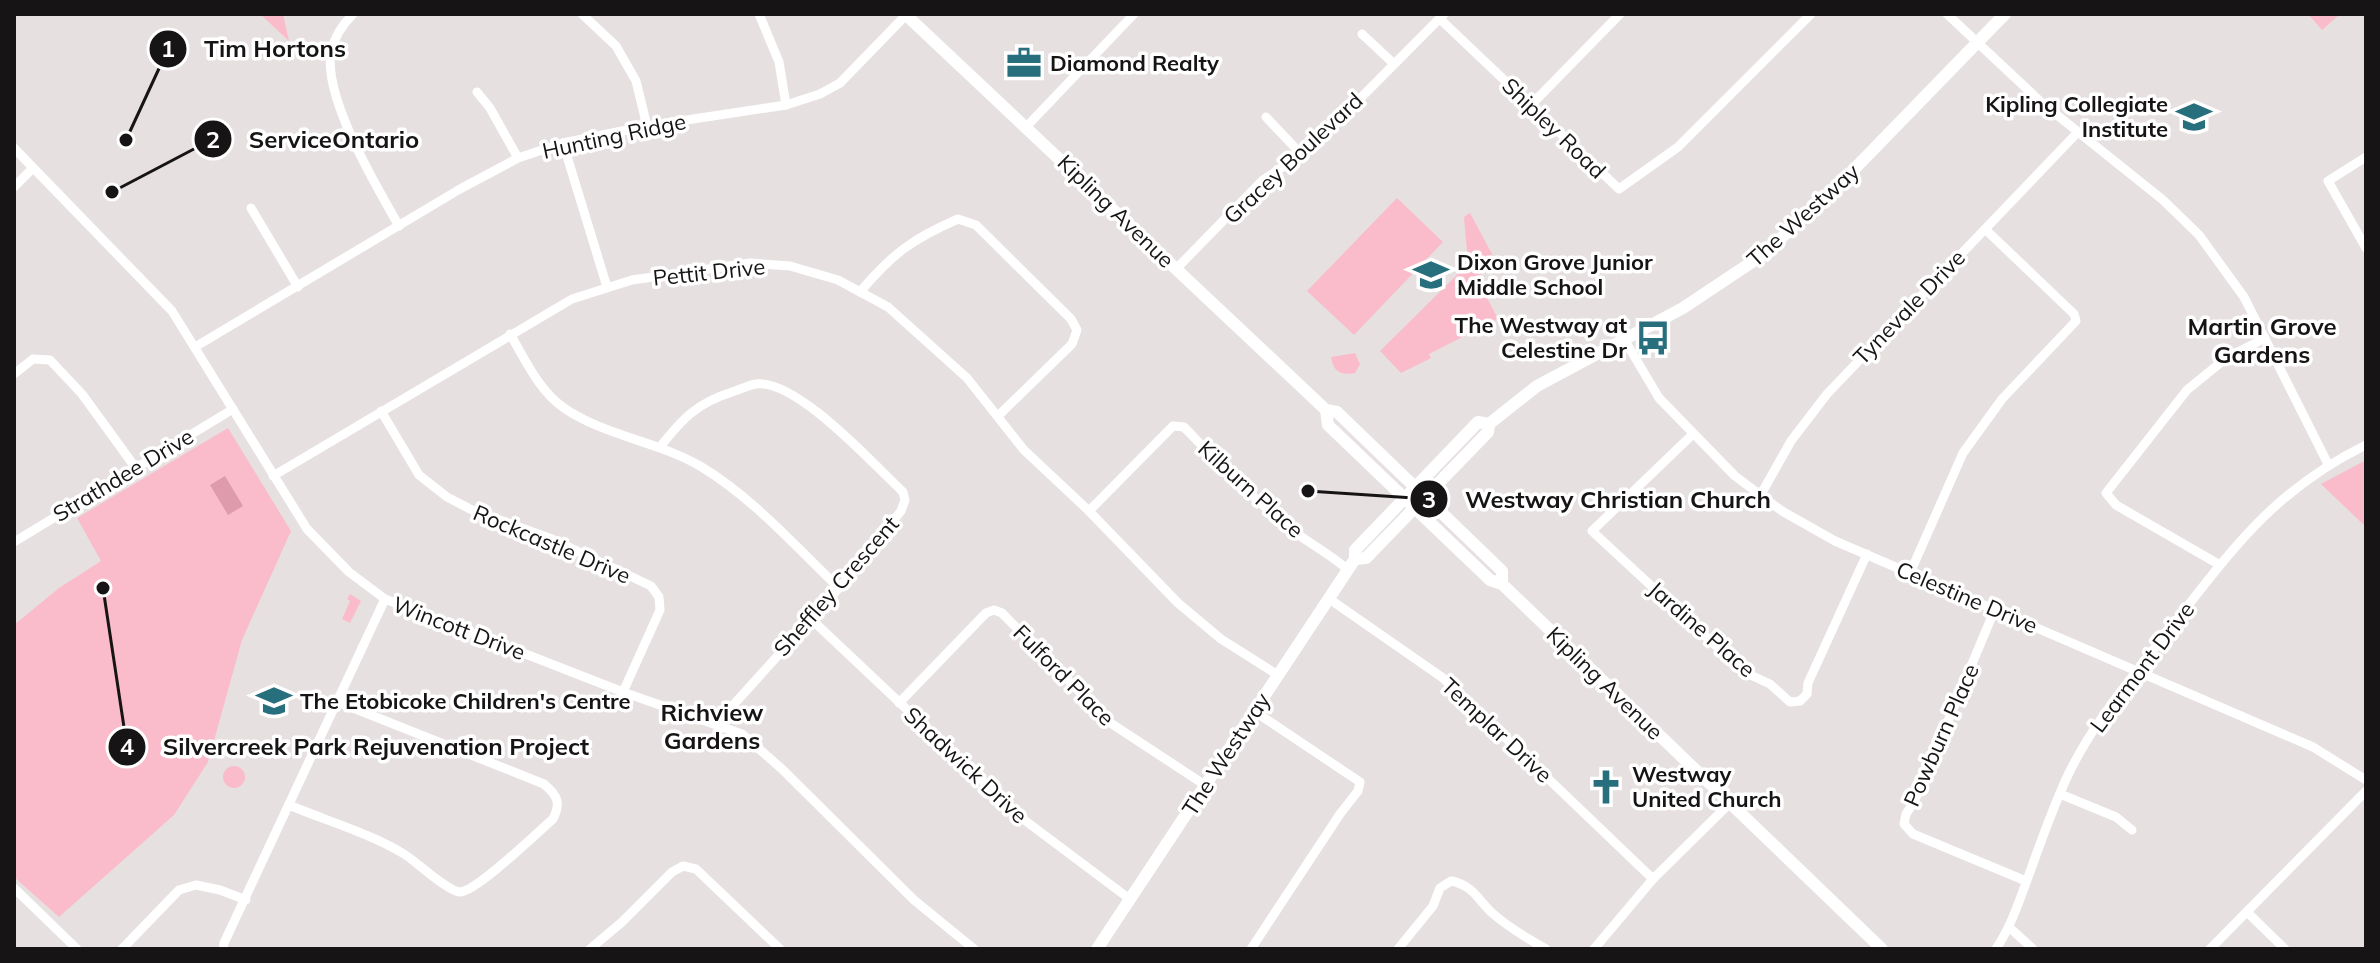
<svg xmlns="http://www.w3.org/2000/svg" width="2380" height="963" font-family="Mulish,sans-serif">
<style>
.green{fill:#fabccb}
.water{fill:#dd9bac}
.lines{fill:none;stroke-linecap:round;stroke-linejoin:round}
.street{stroke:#fff;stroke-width:9}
.secondary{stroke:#fff;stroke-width:12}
.labels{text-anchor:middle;stroke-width:7;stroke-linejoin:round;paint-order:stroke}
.poi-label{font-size:22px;font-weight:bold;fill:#161414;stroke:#fff;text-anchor:start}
.street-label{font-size:22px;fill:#161414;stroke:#fff}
.neighbourhood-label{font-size:24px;font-weight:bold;fill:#161414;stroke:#fff}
.leader{fill:none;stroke:#161414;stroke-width:3}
.callout-dot{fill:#161414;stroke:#fff;stroke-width:3}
.mark-label{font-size:24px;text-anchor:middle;font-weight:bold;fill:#fff}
.callout-label{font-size:24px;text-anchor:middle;font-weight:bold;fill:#161414;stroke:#fff;stroke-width:7;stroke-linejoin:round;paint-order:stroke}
</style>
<rect width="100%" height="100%" fill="#e7e0e1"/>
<!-- green -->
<g class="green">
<path d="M 260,14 L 283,14 L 289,41 Z"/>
<path d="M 2308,14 L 2340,14 L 2322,30 Z"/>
<path d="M 1397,198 L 1443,242 L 1354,335 L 1307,291 Z"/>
<path d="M 1470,213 L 1498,265 L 1476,277 L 1498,319 L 1429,354 L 1431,358 L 1401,373 L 1380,351 L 1468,264 L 1464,217 Z"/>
<path d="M 1355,353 L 1360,364 L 1355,373 C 1340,376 1333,371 1331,357 Z"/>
<path d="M 228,428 L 291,531 L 242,640 L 208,762 L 174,815 L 59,917 L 14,877 L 14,625 L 59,588 L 101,561 L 77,518 Z"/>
<path d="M 2366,460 L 2366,527 L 2321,484 Z"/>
<path d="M 350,594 L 361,601 L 350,623 L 342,619 L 350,601 L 347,599 Z"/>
<circle cx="234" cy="777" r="11"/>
</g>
<!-- water -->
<path class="water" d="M 225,476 L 243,506 L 228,515 L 210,485 Z"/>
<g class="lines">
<!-- street -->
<g class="street">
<path d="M 353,14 C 343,24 334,38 331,52 C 323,98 377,187 399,226"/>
<path d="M 582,14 L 616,46 L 636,81 L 647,126"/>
<path d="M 759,14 L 779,62 L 786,105"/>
<path d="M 1947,14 L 2042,103 L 2163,200 L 2199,235 L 2244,297 L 2328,464"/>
<path d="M 1440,19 L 1619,189 L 1678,147 L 1811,14"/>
<path d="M 1362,34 L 1393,63"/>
<path d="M 477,92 L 490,108 L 518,158"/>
<path d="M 1530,106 L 1620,14"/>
<path d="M 1266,117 L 1302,155"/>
<path d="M 1027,126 L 1134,14"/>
<path d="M 563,143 L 607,287"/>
<path d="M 14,148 L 172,311 L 307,529 L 349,572 L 385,599 L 623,692 L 742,734 L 782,769 L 914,900 L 974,949"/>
<path d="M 2366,157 L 2328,181 L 2366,248"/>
<path d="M 14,187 L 33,168"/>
<path d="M 251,208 L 298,287"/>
<path d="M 1176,269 L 1263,180 L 1310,149 L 1444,14"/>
<path d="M 860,292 C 892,254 912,239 958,219 L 976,225 L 1071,319 L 1077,330 L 1072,344 L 998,416"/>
<path d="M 510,334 C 525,359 539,391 564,408 C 605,436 657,441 700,466 C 752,497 795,546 839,588"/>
<path d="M 1624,339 L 1659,398 L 1735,476 L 1782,511 L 1835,541 L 2313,747 L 2366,780"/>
<path d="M 195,347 L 460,189 L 518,158 L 563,143 L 647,126 L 786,105 L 820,94 L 840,83 L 907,14"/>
<path d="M 14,374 L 33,359 L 50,360 L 82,394 L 135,467"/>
<path d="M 381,411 L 419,475 L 447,497 L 472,510 L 552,539 L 651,586 L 659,597 L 660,610 L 623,692"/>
<path d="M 1693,434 L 1592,531 L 1744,672 L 1770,684 L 1790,702 L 1800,701 L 1807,694 L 1808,683 L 1867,554"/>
<path d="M 660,447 C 682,419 697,403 732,392 C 739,390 748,385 756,384 C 797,379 873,464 903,492 L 905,500 L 901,511 L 839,588 L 716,724"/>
<path d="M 273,476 L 572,299 L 632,280 L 750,263 L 790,266 L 838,280 L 888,307 L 967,378 L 1024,450 L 1089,511 L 1178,603 L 1221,639 L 1278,675"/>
<path d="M 1760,496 L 1791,441 L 1827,394 L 2077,133"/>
<path d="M 1089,511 L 1173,426 L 1184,427 C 1217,461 1250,496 1287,526 C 1306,542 1328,552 1347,569"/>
<path d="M 14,542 L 233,409"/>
<path d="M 2220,565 L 2116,505 L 2106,493 L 2187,390 L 2225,359 L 2265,338"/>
<path d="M 1910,573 L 1963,453 L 2002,399 L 2076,321 L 2074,314 L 1985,229"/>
<path d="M 1328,598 L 1443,678 L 1653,879"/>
<path d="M 1995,609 L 1914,802 L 1906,814 L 1904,824 L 1913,834 L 2026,881"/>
<path d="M 810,618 L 1023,819 L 1131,900"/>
<path d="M 899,703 L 986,613 L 994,610 L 1002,613 L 1109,722 L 1205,785"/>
<path d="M 2060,794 L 2116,817 L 2132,830"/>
<path d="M 289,805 C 327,821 369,833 404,854 C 417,862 447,891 460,892 C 476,892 538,832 553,819 C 561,803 558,796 544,784 L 338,702"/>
<path d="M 14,888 L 77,949"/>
<path d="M 2247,912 L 2285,949"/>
<path d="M 2010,928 L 2033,949"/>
<path d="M 122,949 L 179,890 L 196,885 L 220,890 L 246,900"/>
<path d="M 223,949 L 224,943 L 385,599"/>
<path d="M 590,949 L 622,922 L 672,872 L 683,866 L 696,869 L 780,949"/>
<path d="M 1251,949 L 1340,814 L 1358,791 L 1360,782 L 1254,711"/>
<path d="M 1398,949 L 1433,906 L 1440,888 L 1451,881 C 1472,885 1477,898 1491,912 C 1508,927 1527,938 1546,949"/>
<path d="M 1594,949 L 1653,879 L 1730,803"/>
<path d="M 1996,949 C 2010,928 2017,907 2026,883 C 2039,847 2052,809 2068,775 C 2093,723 2130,680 2165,635 C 2229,554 2270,492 2366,445"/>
<path d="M 2210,949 L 2366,791"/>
</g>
<!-- secondary -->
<g class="secondary">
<path d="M 905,14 L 1326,410 L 1337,412 L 1502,571 L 1502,584"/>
<path d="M 1326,410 L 1328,425 L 1490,580 L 1502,584 L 1882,949"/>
<path d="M 1355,559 L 1366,558 L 1488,432 L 1489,424 L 1537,386 L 1683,308 L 1761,256 L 1831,193 L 2005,14"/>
<path d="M 1097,949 L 1355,559 L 1355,550 L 1478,422 L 1489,424"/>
</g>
</g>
<!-- icons -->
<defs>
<g id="office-bare" transform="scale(2.76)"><path d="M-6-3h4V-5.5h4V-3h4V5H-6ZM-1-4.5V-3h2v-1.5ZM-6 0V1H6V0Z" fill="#286f7d" stroke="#fff" stroke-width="2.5" paint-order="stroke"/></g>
<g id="school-bare" transform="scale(2.76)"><path d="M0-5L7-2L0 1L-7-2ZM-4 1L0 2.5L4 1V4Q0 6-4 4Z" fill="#286f7d" stroke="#fff" stroke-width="2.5" paint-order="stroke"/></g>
<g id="bus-bare" transform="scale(2.76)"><path d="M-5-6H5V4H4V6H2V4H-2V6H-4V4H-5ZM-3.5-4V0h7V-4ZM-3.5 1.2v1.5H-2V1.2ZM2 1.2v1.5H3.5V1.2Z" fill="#286f7d" stroke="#fff" stroke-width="2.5" paint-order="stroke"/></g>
<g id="church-bare" transform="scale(2.76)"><path d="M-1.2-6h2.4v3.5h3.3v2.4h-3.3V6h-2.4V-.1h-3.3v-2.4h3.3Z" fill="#286f7d" stroke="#fff" stroke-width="2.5" paint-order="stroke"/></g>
</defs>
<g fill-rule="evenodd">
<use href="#office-bare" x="1024" y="63"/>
<use href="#school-bare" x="2194" y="117"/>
<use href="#school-bare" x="1431" y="275"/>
<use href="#bus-bare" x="1653" y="338"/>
<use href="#school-bare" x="274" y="701"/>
<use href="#church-bare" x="1606" y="787"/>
</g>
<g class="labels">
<!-- poi labels -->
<g class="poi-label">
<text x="1050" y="71">Diamond Realty</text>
<text x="2168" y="112" text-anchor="end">Kipling Collegiate<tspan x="2168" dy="25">Institute</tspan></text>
<text x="1457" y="270">Dixon Grove Junior<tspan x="1457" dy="25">Middle School</tspan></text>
<text x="1627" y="333" text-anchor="end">The Westway at<tspan x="1627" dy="25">Celestine Dr</tspan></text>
<text x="300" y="709">The Etobicoke Children's Centre</text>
<text x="1632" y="782">Westway<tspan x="1632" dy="25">United Church</tspan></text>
</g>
<!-- street labels -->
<g class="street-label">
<text transform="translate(1554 128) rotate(44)" y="8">Shipley Road</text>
<text transform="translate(614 136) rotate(-12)" y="8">Hunting Ridge</text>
<text transform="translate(1293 158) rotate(-43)" y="8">Gracey Boulevard</text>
<text transform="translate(1116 211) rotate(44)" y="8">Kipling Avenue</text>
<text transform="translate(1803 215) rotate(-42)" y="8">The Westway</text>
<text transform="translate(709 272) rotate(-6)" y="8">Pettit Drive</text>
<text transform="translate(1909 307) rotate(-46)" y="8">Tynevale Drive</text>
<text transform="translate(123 475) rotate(-31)" y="8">Strathdee Drive</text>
<text transform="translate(1251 489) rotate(42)" y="8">Kilburn Place</text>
<text transform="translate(552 544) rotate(23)" y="8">Rockcastle Drive</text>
<text transform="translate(836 586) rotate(-49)" y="8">Sheffley Crescent</text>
<text transform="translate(1967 597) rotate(23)" y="8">Celestine Drive</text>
<text transform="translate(459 628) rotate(21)" y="8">Wincott Drive</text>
<text transform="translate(1702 629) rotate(41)" y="8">Jardine Place</text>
<text transform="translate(2142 667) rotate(-53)" y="8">Learmont Drive</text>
<text transform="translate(1064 675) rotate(45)" y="8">Fulford Place</text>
<text transform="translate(1605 683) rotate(44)" y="8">Kipling Avenue</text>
<text transform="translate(1497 730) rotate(43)" y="8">Templar Drive</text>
<text transform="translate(1941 735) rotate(-66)" y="8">Powburn Place</text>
<text transform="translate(1226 754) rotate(-57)" y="8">The Westway</text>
<text transform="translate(966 765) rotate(43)" y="8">Shadwick Drive</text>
</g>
<!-- neighbourhood labels -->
<g class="neighbourhood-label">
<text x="2262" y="335">Martin Grove<tspan x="2262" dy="28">Gardens</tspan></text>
<text x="712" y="721">Richview<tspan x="712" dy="28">Gardens</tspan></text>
</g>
</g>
<!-- callouts -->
<path class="leader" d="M126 140L168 49M112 192L213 139M1308 491L1429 499M103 588L127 747"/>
<g class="callout-dot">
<circle cx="126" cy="140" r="8"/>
<circle cx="112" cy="192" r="8"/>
<circle cx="1308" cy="491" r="8"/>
<circle cx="103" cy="588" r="8"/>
<circle cx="168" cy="49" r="20"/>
<circle cx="213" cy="139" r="20"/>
<circle cx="1429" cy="499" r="20"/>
<circle cx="127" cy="747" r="20"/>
</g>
<g class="mark-label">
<text x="168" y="57">1</text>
<text x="213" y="148">2</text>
<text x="1429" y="508">3</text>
<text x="127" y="755">4</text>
</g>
<g class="callout-label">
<text x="275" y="57">Tim Hortons</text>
<text x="334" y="148">ServiceOntario</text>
<text x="1618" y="508">Westway Christian Church</text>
<text x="376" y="755">Silvercreek Park Rejuvenation Project</text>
</g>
<!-- border -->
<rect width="2380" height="963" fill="none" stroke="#161414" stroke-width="32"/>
</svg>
